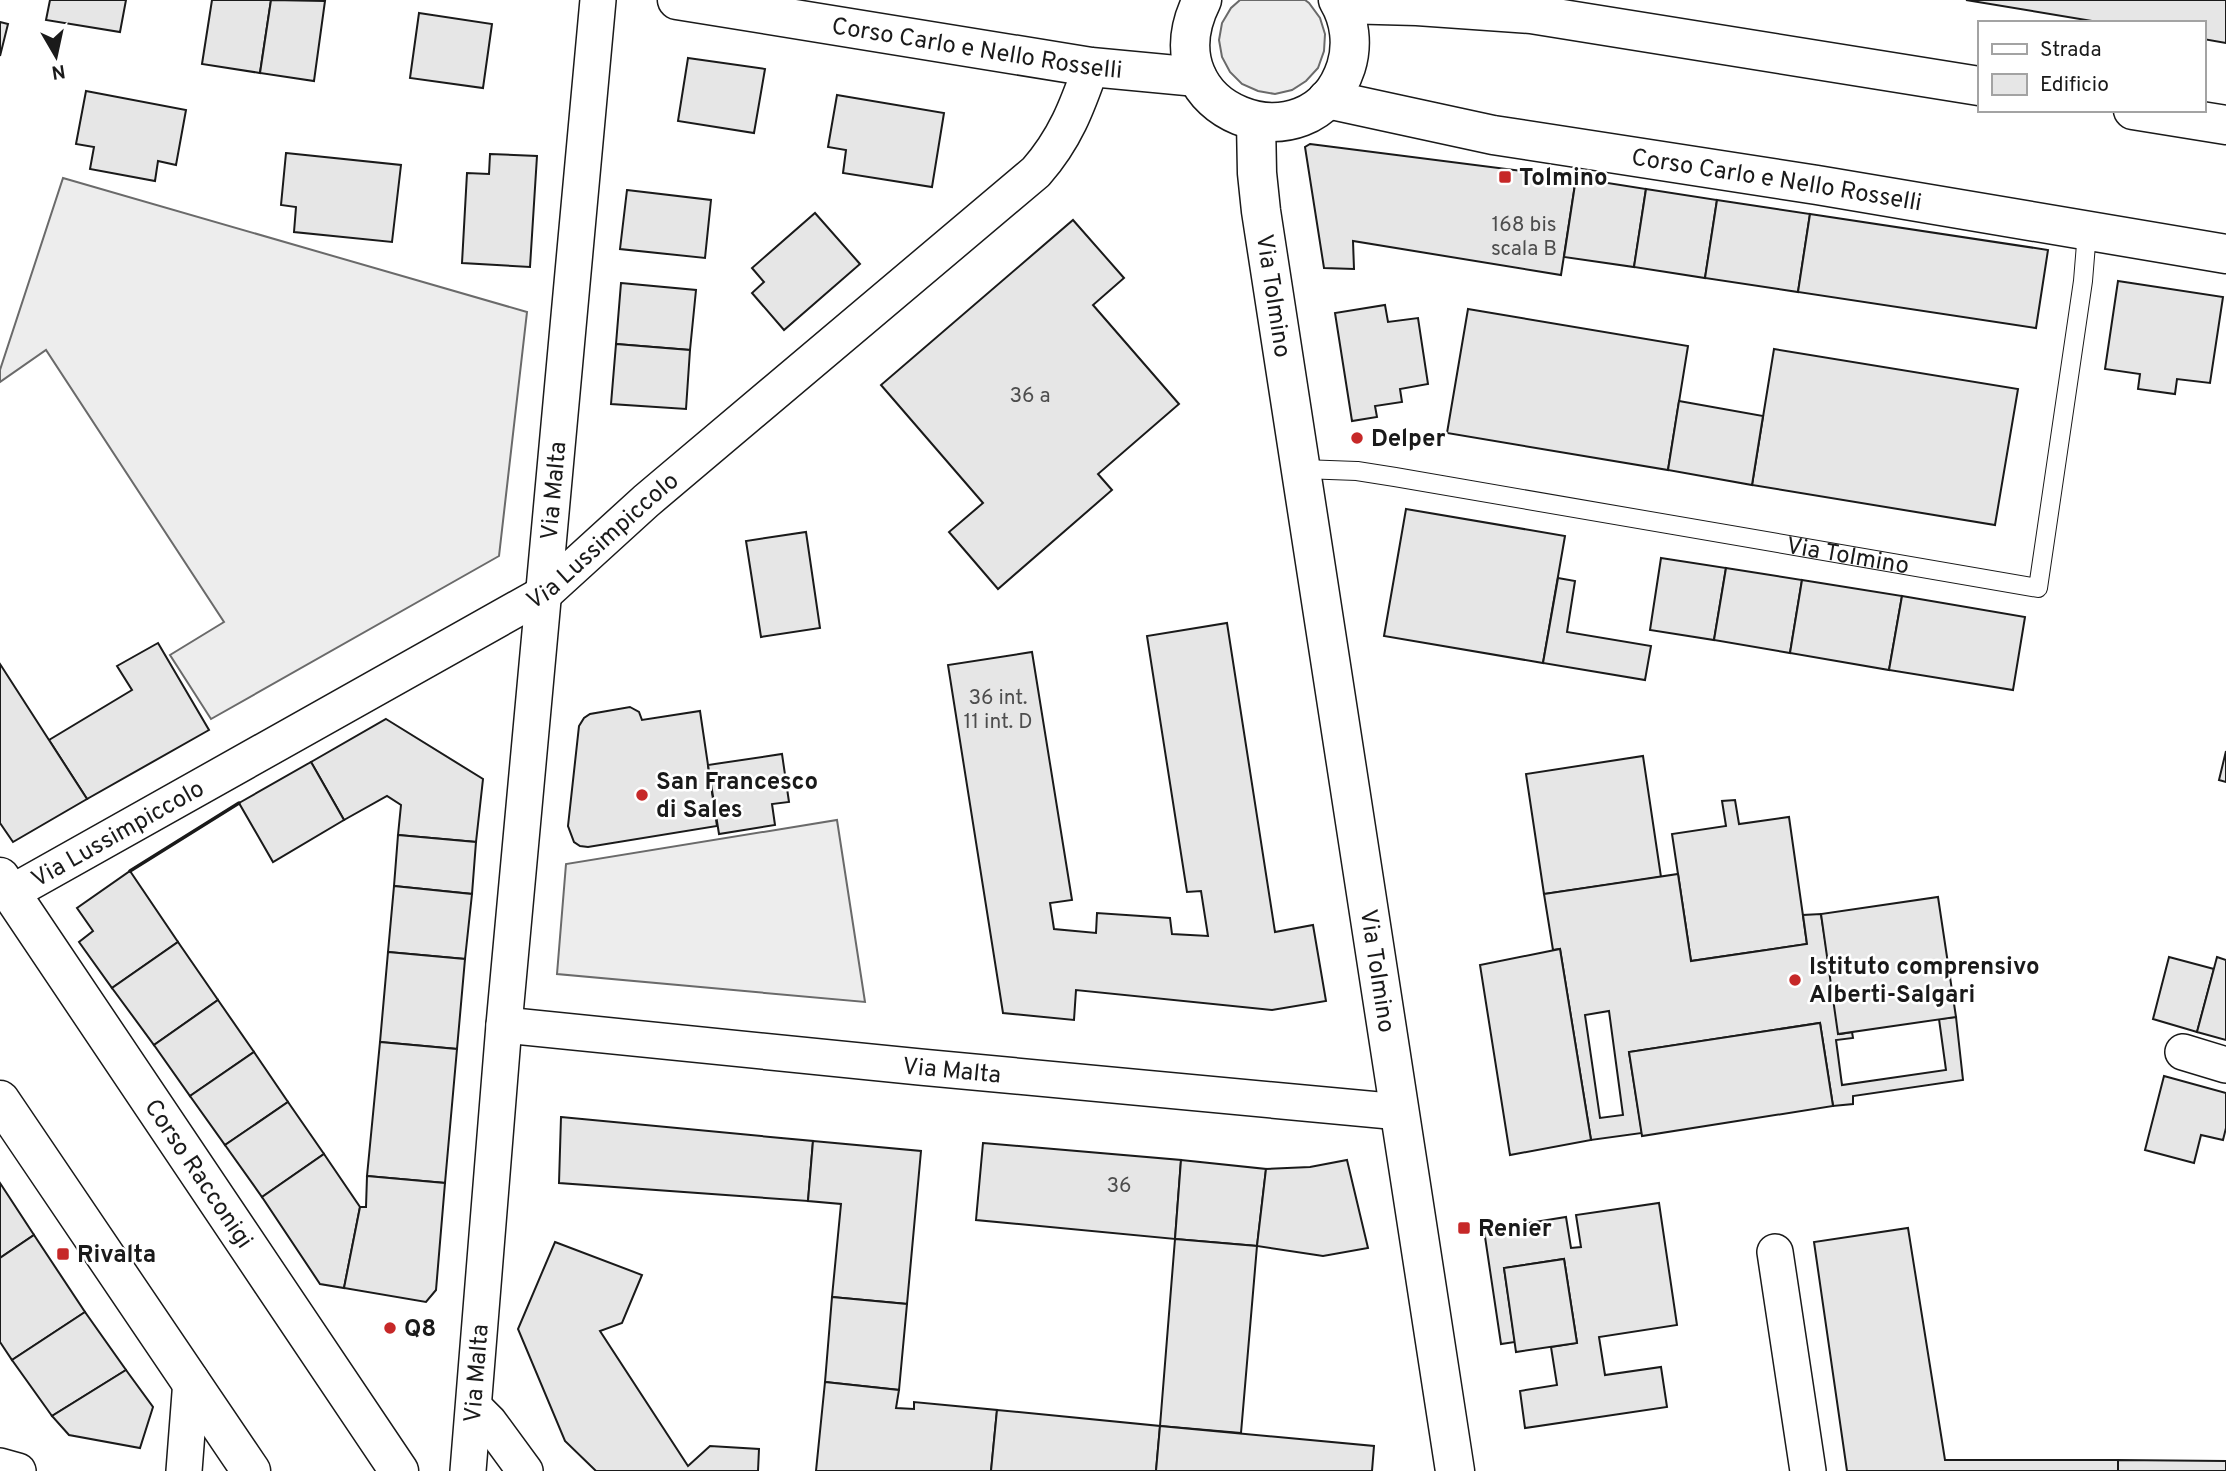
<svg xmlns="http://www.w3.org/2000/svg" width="2226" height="1471" font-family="Overpass,sans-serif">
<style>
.built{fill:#ededed;stroke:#6a6a6a;stroke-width:2}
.building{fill:#e6e6e6;stroke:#1a1a1a;stroke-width:2;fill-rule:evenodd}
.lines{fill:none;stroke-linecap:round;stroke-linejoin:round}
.lane-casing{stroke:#1a1a1a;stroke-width:20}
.street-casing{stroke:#1a1a1a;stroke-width:38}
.secondary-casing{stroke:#1a1a1a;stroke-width:41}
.lane{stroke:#fff;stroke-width:18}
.street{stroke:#fff;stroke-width:35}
.secondary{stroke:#fff;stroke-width:38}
.wall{stroke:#1a1a1a;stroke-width:3.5}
.poi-dot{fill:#c62828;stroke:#fff;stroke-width:2.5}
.labels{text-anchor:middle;stroke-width:5;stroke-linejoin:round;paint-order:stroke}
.number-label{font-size:21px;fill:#4d4d4d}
.street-label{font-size:24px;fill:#1a1a1a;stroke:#fff}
.poi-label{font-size:24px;font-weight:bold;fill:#1a1a1a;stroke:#fff;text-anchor:start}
</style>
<rect width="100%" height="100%" fill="#fff"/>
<!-- built -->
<g class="built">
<path d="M 1240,0 L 1305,0 L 1309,3 L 1320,18 L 1325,34 L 1324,51 L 1318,68 L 1306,81 L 1292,90 L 1275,94 L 1258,91 L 1242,84 L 1230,72 L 1222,57 L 1219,40 L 1222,23 L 1231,8 Z"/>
<path d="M 63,178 L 527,312 L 499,556 L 211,719 L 170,655 L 224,622 L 46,350 L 0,382 L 0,370 Z"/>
<path d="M 837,820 L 865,1002 L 557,974 L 566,864 Z"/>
</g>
<!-- building -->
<g class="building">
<path d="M 50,0 L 126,0 L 120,32 L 46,20 Z"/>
<path d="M 212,0 L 271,0 L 260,73 L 202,64 Z"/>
<path d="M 271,0 L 325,1 L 314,81 L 260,73 Z"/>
<path d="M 1966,0 L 2226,0 L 2226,43 L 2203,39 L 2203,23 L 2104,23 Z"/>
<path d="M 419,13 L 492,24 L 483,88 L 410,78 Z"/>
<path d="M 0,22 L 8,24 L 0,56 Z"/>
<path d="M 688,58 L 765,69 L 754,133 L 678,121 Z"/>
<path d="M 86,91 L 186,110 L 176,165 L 158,161 L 155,181 L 90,169 L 94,147 L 76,144 Z"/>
<path d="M 837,95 L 944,113 L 932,187 L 843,173 L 846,150 L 828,147 Z"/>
<path d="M 1310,144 L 1576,178 L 1561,275 L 1353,241 L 1354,269 L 1324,268 L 1305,147 Z"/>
<path d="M 286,153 L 401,165 L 392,242 L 294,232 L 296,207 L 281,205 Z"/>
<path d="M 490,154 L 537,156 L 530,267 L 462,263 L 467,173 L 489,174 Z"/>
<path d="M 1576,178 L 1646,189 L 1634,267 L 1564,257 Z"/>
<path d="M 1646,189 L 1717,200 L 1705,278 L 1634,267 Z"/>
<path d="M 627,190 L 711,200 L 705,258 L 620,249 Z"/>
<path d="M 1717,200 L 1810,214 L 1798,292 L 1705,278 Z"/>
<path d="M 815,213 L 860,264 L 784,330 L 752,293 L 764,282 L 752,268 Z"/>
<path d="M 1810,214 L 2048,250 L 2036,328 L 1798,292 Z"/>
<path d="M 1073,220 L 1124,278 L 1093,305 L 1179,404 L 1098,474 L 1112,490 L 998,589 L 949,532 L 983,503 L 881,385 Z"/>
<path d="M 2118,281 L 2223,297 L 2210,383 L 2177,379 L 2175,394 L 2138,389 L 2140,374 L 2105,369 Z"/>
<path d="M 621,283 L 696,290 L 690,350 L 616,344 Z"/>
<path d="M 1385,305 L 1388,322 L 1418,318 L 1428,384 L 1400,389 L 1402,402 L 1375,406 L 1377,417 L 1352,421 L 1335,313 Z"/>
<path d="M 1468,309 L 1688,346 L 1668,470 L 1447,433 Z"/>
<path d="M 616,344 L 690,350 L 686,409 L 611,404 Z"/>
<path d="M 1774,349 L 2018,389 L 1995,525 L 1752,485 Z"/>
<path d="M 1679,401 L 1763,416 L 1752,485 L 1668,470 Z"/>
<path d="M 1406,509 L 1565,536 L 1543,663 L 1384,636 Z"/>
<path d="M 806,532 L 820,628 L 761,637 L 746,541 Z"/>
<path d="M 1661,558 L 1726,568 L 1714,640 L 1650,630 Z"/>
<path d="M 1726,568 L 1802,580 L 1790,653 L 1714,640 Z"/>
<path d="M 1558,578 L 1575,581 L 1567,632 L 1651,646 L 1645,680 L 1543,663 Z"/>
<path d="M 1802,580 L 1902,596 L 1889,670 L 1790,653 Z"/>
<path d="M 1902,596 L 2025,617 L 2013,690 L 1889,670 Z"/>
<path d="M 1227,623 L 1275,932 L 1313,925 L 1326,1001 L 1272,1010 L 1076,990 L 1074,1020 L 1003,1013 L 948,665 L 1032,652 L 1072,900 L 1050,903 L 1054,929 L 1096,933 L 1097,913 L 1170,918 L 1172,934 L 1208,936 L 1201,891 L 1187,892 L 1147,636 Z"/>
<path d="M 158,643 L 209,730 L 87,799 L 49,740 L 132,690 L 117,666 Z"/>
<path d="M 0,664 L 87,799 L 13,842 L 0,823 Z"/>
<path d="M 630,707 L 639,712 L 642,720 L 700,711 L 717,826 L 588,847 L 580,846 L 574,842 L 568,826 L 579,726 L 584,718 L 590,714 Z"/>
<path d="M 386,719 L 483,779 L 476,842 L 398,835 L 401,805 L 387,796 L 344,820 L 311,762 Z"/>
<path d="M 2226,751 L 2226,782 L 2219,780 Z"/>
<path d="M 782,754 L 789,802 L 772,804 L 775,825 L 719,834 L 708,765 Z"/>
<path d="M 1643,756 L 1661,877 L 1544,894 L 1526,774 Z"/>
<path d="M 311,762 L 344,820 L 273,862 L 239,803 Z"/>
<path d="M 1735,800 L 1739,824 L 1789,817 L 1807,944 L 1691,961 L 1672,834 L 1726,826 L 1722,801 Z"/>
<path d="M 398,835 L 476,842 L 472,894 L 394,886 Z"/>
<path d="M 130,871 L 178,942 L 112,988 L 79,942 L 93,931 L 77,908 Z"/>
<path d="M 1678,874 L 1691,961 L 1807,944 L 1803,915 L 1821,914 L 1840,1034 L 1852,1032 L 1853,1038 L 1836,1040 L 1842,1085 L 1946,1070 L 1939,1019 L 1956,1017 L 1963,1080 L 1853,1096 L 1853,1104 L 1833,1106 L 1820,1023 L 1629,1052 L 1642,1133 L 1591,1140 L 1560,949 L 1553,950 L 1544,894 ZM 1609,1011 L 1623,1115 L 1600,1118 L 1585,1015 Z"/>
<path d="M 394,886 L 472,894 L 465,959 L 388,952 Z"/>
<path d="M 1938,897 L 1956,1017 L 1838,1034 L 1821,914 Z"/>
<path d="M 178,942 L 218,1000 L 154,1045 L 112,988 Z"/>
<path d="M 1560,949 L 1591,1140 L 1510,1155 L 1480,965 Z"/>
<path d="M 388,952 L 465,959 L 457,1049 L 380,1042 Z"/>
<path d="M 2169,957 L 2214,969 L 2197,1032 L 2153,1019 Z"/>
<path d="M 2217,957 L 2226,960 L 2226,1040 L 2197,1032 Z"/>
<path d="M 218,1000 L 254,1052 L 190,1096 L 154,1045 Z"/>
<path d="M 1820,1023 L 1833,1106 L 1642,1136 L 1629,1052 Z"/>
<path d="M 380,1042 L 457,1049 L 445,1183 L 367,1176 Z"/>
<path d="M 254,1052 L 288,1102 L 225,1145 L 190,1096 Z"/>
<path d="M 2164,1076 L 2226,1093 L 2226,1128 L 2223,1140 L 2201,1135 L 2194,1163 L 2145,1150 Z"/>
<path d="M 288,1102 L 324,1154 L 262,1197 L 225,1145 Z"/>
<path d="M 561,1117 L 813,1141 L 808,1201 L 559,1183 Z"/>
<path d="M 813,1141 L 921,1151 L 907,1304 L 832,1297 L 841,1204 L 808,1201 Z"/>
<path d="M 983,1143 L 1181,1160 L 1175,1239 L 976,1220 Z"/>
<path d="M 324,1154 L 360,1207 L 344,1288 L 320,1284 L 262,1197 Z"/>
<path d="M 1181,1160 L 1266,1169 L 1257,1246 L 1175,1239 Z"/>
<path d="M 1347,1160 L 1368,1248 L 1323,1256 L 1257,1246 L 1266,1169 L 1310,1167 Z"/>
<path d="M 367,1176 L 445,1183 L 436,1290 L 426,1302 L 344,1288 L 360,1207 L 366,1207 Z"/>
<path d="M 0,1183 L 34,1235 L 0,1258 Z"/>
<path d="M 1659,1203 L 1677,1325 L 1599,1337 L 1605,1375 L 1661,1367 L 1667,1407 L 1525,1428 L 1520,1391 L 1557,1385 L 1551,1347 L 1577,1343 L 1564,1259 L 1504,1268 L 1515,1342 L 1501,1344 L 1484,1230 L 1566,1217 L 1571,1248 L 1581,1247 L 1576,1215 Z"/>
<path d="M 1908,1228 L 1945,1460 L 2118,1460 L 2118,1471 L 1847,1471 L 1814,1242 Z"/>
<path d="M 34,1235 L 85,1312 L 12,1360 L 0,1342 L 0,1258 Z"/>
<path d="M 1175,1239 L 1257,1246 L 1241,1433 L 1160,1426 Z"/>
<path d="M 555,1242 L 642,1275 L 622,1323 L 600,1331 L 688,1466 L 710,1446 L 759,1449 L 758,1471 L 596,1471 L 565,1441 L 518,1329 Z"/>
<path d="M 1564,1259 L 1577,1343 L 1516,1352 L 1504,1268 Z"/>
<path d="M 832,1297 L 907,1304 L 899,1390 L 825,1382 Z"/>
<path d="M 85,1312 L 126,1370 L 52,1416 L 12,1360 Z"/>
<path d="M 126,1370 L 153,1407 L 140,1448 L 69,1435 L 52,1416 Z"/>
<path d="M 825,1382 L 899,1390 L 896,1408 L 914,1409 L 914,1402 L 997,1410 L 991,1471 L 816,1471 Z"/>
<path d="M 997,1410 L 1160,1426 L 1156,1471 L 991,1471 Z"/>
<path d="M 1160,1426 L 1374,1446 L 1372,1471 L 1156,1471 Z"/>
<path d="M 2118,1460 L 2226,1461 L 2226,1471 L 2118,1471 Z"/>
</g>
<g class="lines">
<!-- lane casing -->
<g class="lane-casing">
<g id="lane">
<path id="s1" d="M 1302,469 L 1357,471 L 1395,477 L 2038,588 L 2083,281 L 2087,232"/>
</g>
</g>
<!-- street casing -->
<g class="street-casing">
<g id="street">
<path id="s2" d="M 11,893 L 545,593 L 646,501 L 1036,172 C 1065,139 1077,107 1091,67"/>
<path id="s3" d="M 504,1025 L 920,1067 L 1400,1112"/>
<path d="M 2183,1052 L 2226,1065"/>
<path d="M 1775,1252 L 1808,1471"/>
<path d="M 474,1407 L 489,1422 L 525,1471"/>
<path d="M 0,1466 L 18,1471"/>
<path d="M 184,1471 L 191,1380"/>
<path id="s4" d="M 468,1471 L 504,1025 L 598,0"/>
</g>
</g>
<!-- secondary casing -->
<g class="secondary-casing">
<g id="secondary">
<path id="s5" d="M 677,0 L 1091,67 L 1197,77"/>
<path d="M 1202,0 C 1145,114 1312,172 1346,67 C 1353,45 1350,20 1338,0"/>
<path d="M 1341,4 L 1417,6 L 1531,14 L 1979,86"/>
<path id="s6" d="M 1327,99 L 1493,135 L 1817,185 L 2226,254"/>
<path d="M 2133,110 L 2226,125"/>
<path id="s7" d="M 1256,122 L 1257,173 L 1261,211 L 1455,1471"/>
<path id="s8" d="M 0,877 L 399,1471"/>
<path d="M 0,1100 L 251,1471"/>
</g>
</g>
<!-- lane -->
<use href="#lane" class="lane"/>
<!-- street -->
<use href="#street" class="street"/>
<!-- secondary -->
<use href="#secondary" class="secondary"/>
<!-- wall -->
<path class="wall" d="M 130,871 L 239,803"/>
</g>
<!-- markers -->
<g class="poi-dot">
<rect x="1498" y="170" width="14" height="14" rx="3.5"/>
<circle cx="1357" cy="438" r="7"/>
<circle cx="642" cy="795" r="7"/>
<circle cx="1795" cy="980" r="7"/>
<rect x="1457" y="1221" width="14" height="14" rx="3.5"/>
<rect x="56" y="1247" width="14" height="14" rx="3.5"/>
<circle cx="390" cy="1328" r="7"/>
</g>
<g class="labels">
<!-- number labels -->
<g class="number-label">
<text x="1524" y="231">168 bis<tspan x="1524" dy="24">scala B</tspan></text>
<text x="1030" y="402">36 a</text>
<text x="998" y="704">36 int.<tspan x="998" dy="24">11 int. D</tspan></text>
<text x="1119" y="1192">36</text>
</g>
<!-- street labels -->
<g class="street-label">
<text dy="8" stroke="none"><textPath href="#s5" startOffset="304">Corso Carlo e Nello Rosselli</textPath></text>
<text dy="8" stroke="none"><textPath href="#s6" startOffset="457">Corso Carlo e Nello Rosselli</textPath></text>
<text dy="8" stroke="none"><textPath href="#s7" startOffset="175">Via Tolmino</textPath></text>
<text dy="8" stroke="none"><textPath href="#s4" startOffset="984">Via Malta</textPath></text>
<text dy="8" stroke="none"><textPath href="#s2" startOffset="690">Via Lussimpiccolo</textPath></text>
<text dy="8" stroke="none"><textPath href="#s1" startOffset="553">Via Tolmino</textPath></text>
<text dy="8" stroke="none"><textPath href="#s2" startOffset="122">Via Lussimpiccolo</textPath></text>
<text dy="8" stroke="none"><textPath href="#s7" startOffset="858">Via Tolmino</textPath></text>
<text dy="8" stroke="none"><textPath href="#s3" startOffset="450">Via Malta</textPath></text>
<text dy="8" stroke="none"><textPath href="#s8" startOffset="357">Corso Racconigi</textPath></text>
<text dy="8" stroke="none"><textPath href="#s4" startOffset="98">Via Malta</textPath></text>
</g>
<!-- poi labels -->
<g class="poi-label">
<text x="1519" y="185">Tolmino</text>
<text x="1371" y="446">Delper</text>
<text x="656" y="789">San Francesco<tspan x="656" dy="28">di Sales</tspan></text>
<text x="1809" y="974">Istituto comprensivo<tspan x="1809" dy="28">Alberti-Salgari</tspan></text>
<text x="1478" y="1236">Renier</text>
<text x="77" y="1262">Rivalta</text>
<text x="404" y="1336">Q8</text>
</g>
</g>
<!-- legend -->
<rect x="1978" y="21" width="228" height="91" fill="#ffffff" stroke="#a3a3a3" stroke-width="2"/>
<rect x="1992" y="44" width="35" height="10" fill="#ffffff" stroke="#a3a3a3" stroke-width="2"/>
<text x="2040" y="56" font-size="21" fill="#1a1a1a">Strada</text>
<rect x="1992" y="74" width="35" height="21" fill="#e6e6e6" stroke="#a3a3a3" stroke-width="2"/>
<text x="2040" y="91" font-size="21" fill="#1a1a1a">Edificio</text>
<!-- north arrow -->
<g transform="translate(56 56) rotate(171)" stroke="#ffffff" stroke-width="5" paint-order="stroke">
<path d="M0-5L12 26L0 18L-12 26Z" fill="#1a1a1a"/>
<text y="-10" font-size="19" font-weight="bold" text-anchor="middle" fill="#1a1a1a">N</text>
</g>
</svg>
